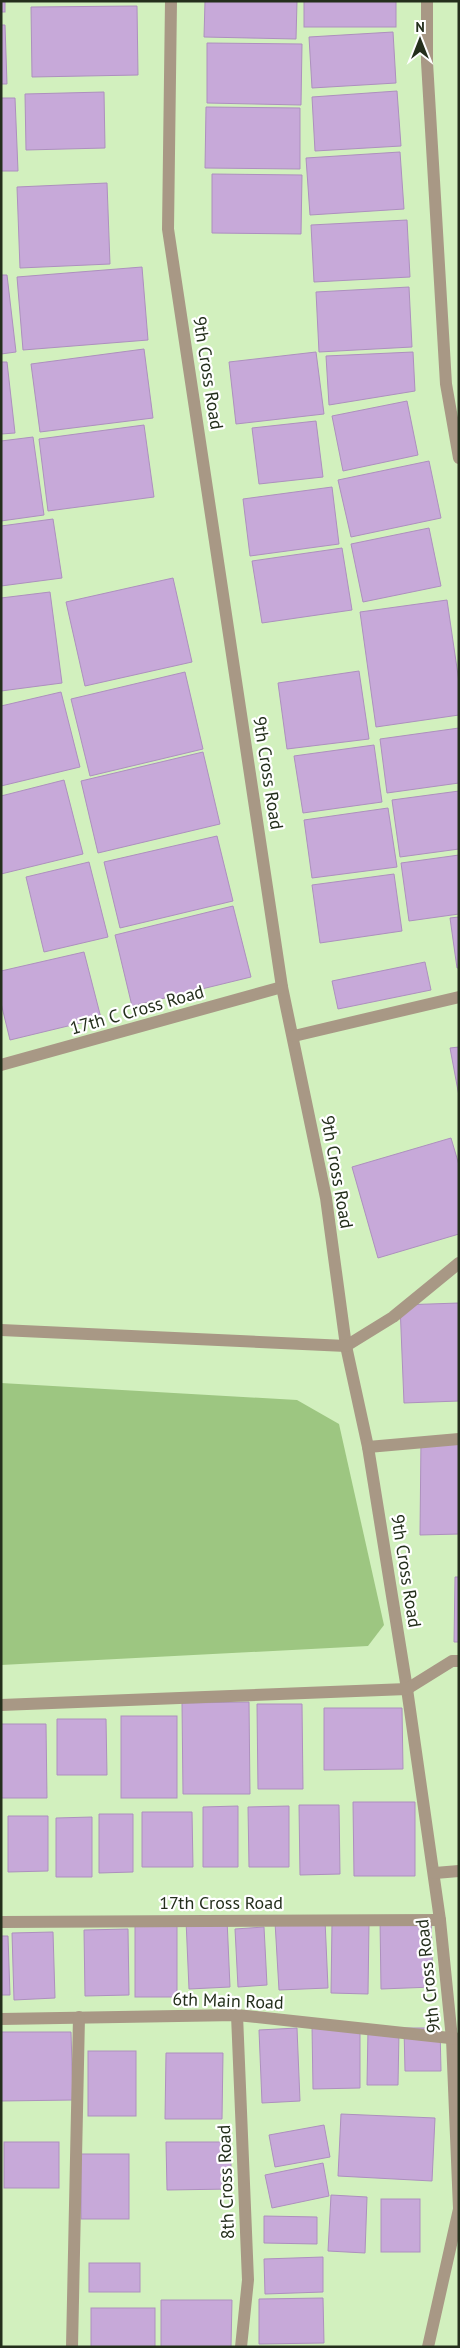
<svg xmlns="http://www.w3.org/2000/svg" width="460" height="2348" font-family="'PT Sans',sans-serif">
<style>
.green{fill:#9dc681}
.building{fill:#c7a9d9;stroke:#ad90be}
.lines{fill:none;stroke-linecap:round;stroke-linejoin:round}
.minor{stroke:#a89885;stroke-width:12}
.labels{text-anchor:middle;stroke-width:4.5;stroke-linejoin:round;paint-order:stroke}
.street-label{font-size:18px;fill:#242f1c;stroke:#fff}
</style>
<rect width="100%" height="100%" fill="#d2f0be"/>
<!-- green -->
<path class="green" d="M 1,1383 L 297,1400 L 339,1424 L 384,1625 L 368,1646 L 1,1665 Z"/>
<!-- building -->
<g class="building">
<rect x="1" y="1" width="4" height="11"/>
<path d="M 205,1 L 297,1 L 296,39 L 204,37 Z"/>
<rect x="304" y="1" width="92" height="26"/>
<path d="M 137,6 L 138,75 L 32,77 L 31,7 Z"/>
<path d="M 1,25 L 5,25 L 7,84 L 1,84 Z"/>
<path d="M 393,32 L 396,83 L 312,88 L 309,37 Z"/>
<path d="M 207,43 L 302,44 L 301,105 L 207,103 Z"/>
<path d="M 397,91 L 401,146 L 315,151 L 312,97 Z"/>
<path d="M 104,92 L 105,148 L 26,150 L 25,94 Z"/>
<path d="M 1,98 L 15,98 L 18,171 L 1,171 Z"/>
<path d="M 206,107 L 300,108 L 300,169 L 205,168 Z"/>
<path d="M 400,152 L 404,209 L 310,215 L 306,158 Z"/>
<path d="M 212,174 L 302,175 L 301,234 L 212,233 Z"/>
<path d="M 107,183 L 110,264 L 20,268 L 17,187 Z"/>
<path d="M 407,220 L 410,277 L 314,282 L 311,225 Z"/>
<path d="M 142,267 L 148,340 L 23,350 L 17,277 Z"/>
<path d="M 1,275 L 7,275 L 16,352 L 1,354 Z"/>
<path d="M 409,287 L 412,347 L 319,352 L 316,292 Z"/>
<path d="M 144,349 L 153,418 L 40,432 L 31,364 Z"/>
<path d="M 316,352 L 324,414 L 236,424 L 229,362 Z"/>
<path d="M 413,352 L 415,391 L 329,405 L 326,356 Z"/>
<path d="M 1,362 L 7,362 L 15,433 L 1,434 Z"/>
<path d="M 407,401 L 418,455 L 343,471 L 332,416 Z"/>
<path d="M 316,421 L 323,477 L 259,484 L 252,428 Z"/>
<path d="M 144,425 L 154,497 L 48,511 L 39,439 Z"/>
<path d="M 33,437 L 44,515 L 1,521 L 1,441 Z"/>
<path d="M 429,461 L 441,518 L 351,537 L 338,480 Z"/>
<path d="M 332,487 L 339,544 L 250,556 L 243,499 Z"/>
<path d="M 53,519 L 62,578 L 1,586 L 1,526 Z"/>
<path d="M 429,528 L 441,586 L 363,602 L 351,544 Z"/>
<path d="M 342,548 L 352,610 L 262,623 L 252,561 Z"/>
<path d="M 173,578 L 192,662 L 85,686 L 66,602 Z"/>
<path d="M 50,592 L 62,683 L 1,691 L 1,598 Z"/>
<path d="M 447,600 L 459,682 L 459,715 L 376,727 L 360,612 Z"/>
<path d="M 359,671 L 369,739 L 287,749 L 278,683 Z"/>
<path d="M 185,672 L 203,749 L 90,776 L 71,699 Z"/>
<path d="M 61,692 L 80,767 L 1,786 L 1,706 Z"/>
<path d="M 459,728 L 459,783 L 387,793 L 380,739 Z"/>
<path d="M 374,745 L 382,802 L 303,813 L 294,756 Z"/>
<path d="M 203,752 L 220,824 L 98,853 L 81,781 Z"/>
<path d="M 64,780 L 83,854 L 1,874 L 1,796 Z"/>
<path d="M 459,791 L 459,849 L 400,857 L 392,800 Z"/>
<path d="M 388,808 L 397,867 L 312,878 L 304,820 Z"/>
<path d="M 217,836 L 233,901 L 120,928 L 104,862 Z"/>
<path d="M 459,855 L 459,914 L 409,921 L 401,863 Z"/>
<path d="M 89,862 L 108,937 L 44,952 L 26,877 Z"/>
<path d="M 394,874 L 402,931 L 320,943 L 312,885 Z"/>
<path d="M 233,906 L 251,977 L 132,1006 L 115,935 Z"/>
<path d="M 459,917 L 459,968 L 457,968 L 450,918 Z"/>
<path d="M 84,952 L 101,1018 L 10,1040 L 1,1003 L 1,971 Z"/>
<path d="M 425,962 L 431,990 L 338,1009 L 332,981 Z"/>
<path d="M 459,1047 L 459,1096 L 450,1048 Z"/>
<path d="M 451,1138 L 459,1165 L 459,1234 L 378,1258 L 352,1167 Z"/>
<path d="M 459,1303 L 459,1401 L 404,1403 L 400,1305 Z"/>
<path d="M 459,1437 L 459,1534 L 420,1535 L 421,1439 Z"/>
<path d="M 455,1577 L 459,1577 L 459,1642 L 454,1642 Z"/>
<path d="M 249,1702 L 250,1794 L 183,1794 L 182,1703 Z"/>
<path d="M 257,1704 L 302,1704 L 303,1789 L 258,1789 Z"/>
<path d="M 324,1708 L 402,1708 L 403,1769 L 324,1770 Z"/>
<rect x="121" y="1716" width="56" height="82"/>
<path d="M 57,1719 L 106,1719 L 107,1775 L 57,1775 Z"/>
<path d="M 1,1724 L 46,1724 L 47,1798 L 1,1798 Z"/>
<path d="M 353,1802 L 415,1802 L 415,1876 L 354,1876 Z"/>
<path d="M 299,1805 L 339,1805 L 340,1874 L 300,1875 Z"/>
<path d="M 238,1806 L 238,1867 L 203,1867 L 203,1807 Z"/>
<path d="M 289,1806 L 289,1867 L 249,1867 L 248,1807 Z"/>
<path d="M 142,1812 L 192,1812 L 193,1867 L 142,1867 Z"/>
<path d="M 99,1814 L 133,1814 L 133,1872 L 99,1873 Z"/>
<path d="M 8,1816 L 48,1816 L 48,1871 L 8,1872 Z"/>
<path d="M 92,1817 L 92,1877 L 56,1877 L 56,1818 Z"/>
<path d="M 431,1917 L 433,1987 L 381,1989 L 380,1919 Z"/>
<path d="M 227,1919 L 230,1987 L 189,1989 L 186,1920 Z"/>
<path d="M 325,1920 L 328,1988 L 279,1990 L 275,1922 Z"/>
<rect x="135" y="1921" width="42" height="76"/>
<path d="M 332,1923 L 369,1923 L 368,1994 L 331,1993 Z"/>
<path d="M 264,1927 L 267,1985 L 238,1987 L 235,1929 Z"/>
<path d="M 128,1929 L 129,1995 L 85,1996 L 84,1930 Z"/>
<path d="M 53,1932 L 55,1998 L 14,2000 L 12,1933 Z"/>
<path d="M 1,1936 L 8,1936 L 10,1995 L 1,1995 Z"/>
<path d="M 312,2026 L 360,2026 L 360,2088 L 313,2089 Z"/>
<path d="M 297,2028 L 300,2101 L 262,2103 L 259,2030 Z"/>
<path d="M 404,2028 L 440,2028 L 441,2071 L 405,2071 Z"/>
<path d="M 368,2030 L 399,2031 L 398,2085 L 367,2085 Z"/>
<path d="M 1,2032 L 71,2032 L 73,2100 L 1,2101 Z"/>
<rect x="88" y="2051" width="48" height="65"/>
<path d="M 166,2053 L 223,2053 L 222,2119 L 165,2119 Z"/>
<path d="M 341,2114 L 435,2118 L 432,2181 L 338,2176 Z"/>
<path d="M 324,2125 L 330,2157 L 275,2167 L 269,2135 Z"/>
<rect x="4" y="2142" width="55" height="46"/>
<path d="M 166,2142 L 231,2142 L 231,2189 L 167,2190 Z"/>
<rect x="81" y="2154" width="48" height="65"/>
<path d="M 323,2163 L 329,2196 L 272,2208 L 265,2175 Z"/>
<path d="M 331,2195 L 367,2197 L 365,2253 L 328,2251 Z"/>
<rect x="381" y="2199" width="39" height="53"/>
<path d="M 264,2216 L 317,2217 L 317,2244 L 264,2243 Z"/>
<path d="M 323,2257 L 323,2292 L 265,2294 L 264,2259 Z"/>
<rect x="89" y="2263" width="51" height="29"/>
<path d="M 323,2298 L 324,2343 L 259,2344 L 259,2299 Z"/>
<path d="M 161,2300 L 232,2300 L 231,2347 L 161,2347 Z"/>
<rect x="91" y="2308" width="64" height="39"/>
</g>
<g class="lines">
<!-- minor -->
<g class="minor">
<path d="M 171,1 L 168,229 L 282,987 L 326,1198 L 346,1346 L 368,1447 L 407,1689 L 440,1920 L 452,2039 L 459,2209 L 428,2347"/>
<path d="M 427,1 L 427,62 L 446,384 L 459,458"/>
<path d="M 294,1036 L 459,997"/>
<path d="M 1,1065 L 282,987"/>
<path d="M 1,1330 L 346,1346 L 393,1317 L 459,1263"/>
<path d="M 368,1447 L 459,1439"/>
<path d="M 1,1705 L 407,1689 L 452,1661 L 459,1661"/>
<path d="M 435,1873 L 459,1871"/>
<path d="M 1,1922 L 440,1920"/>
<path d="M 237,2015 L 248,2280 L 241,2347"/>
<path d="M 1,2019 L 237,2015 L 459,2039"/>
<path d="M 72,2347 L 79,2017"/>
</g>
</g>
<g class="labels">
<!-- street labels -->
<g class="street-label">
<text transform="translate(208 373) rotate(81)" y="6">9th Cross Road</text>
<text transform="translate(268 773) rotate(81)" y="6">9th Cross Road</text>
<text transform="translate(137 1010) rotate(-16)" y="6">17th C Cross Road</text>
<text transform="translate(337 1172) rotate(80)" y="6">9th Cross Road</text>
<text transform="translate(406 1571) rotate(81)" y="6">9th Cross Road</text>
<text x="221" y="1909">17th Cross Road</text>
<text transform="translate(428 1976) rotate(-96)" y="6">9th Cross Road</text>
<text transform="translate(228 2001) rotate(2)" y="6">6th Main Road</text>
<text transform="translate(226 2182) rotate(-92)" y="6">8th Cross Road</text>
</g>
</g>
<!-- border -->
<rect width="460" height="2348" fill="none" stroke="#242f1c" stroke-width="5"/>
<!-- north arrow -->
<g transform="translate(420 40)" stroke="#ffffff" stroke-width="4" paint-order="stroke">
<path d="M0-4L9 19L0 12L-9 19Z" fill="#242f1c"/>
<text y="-8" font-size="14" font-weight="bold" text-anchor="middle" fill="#242f1c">N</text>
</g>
</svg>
